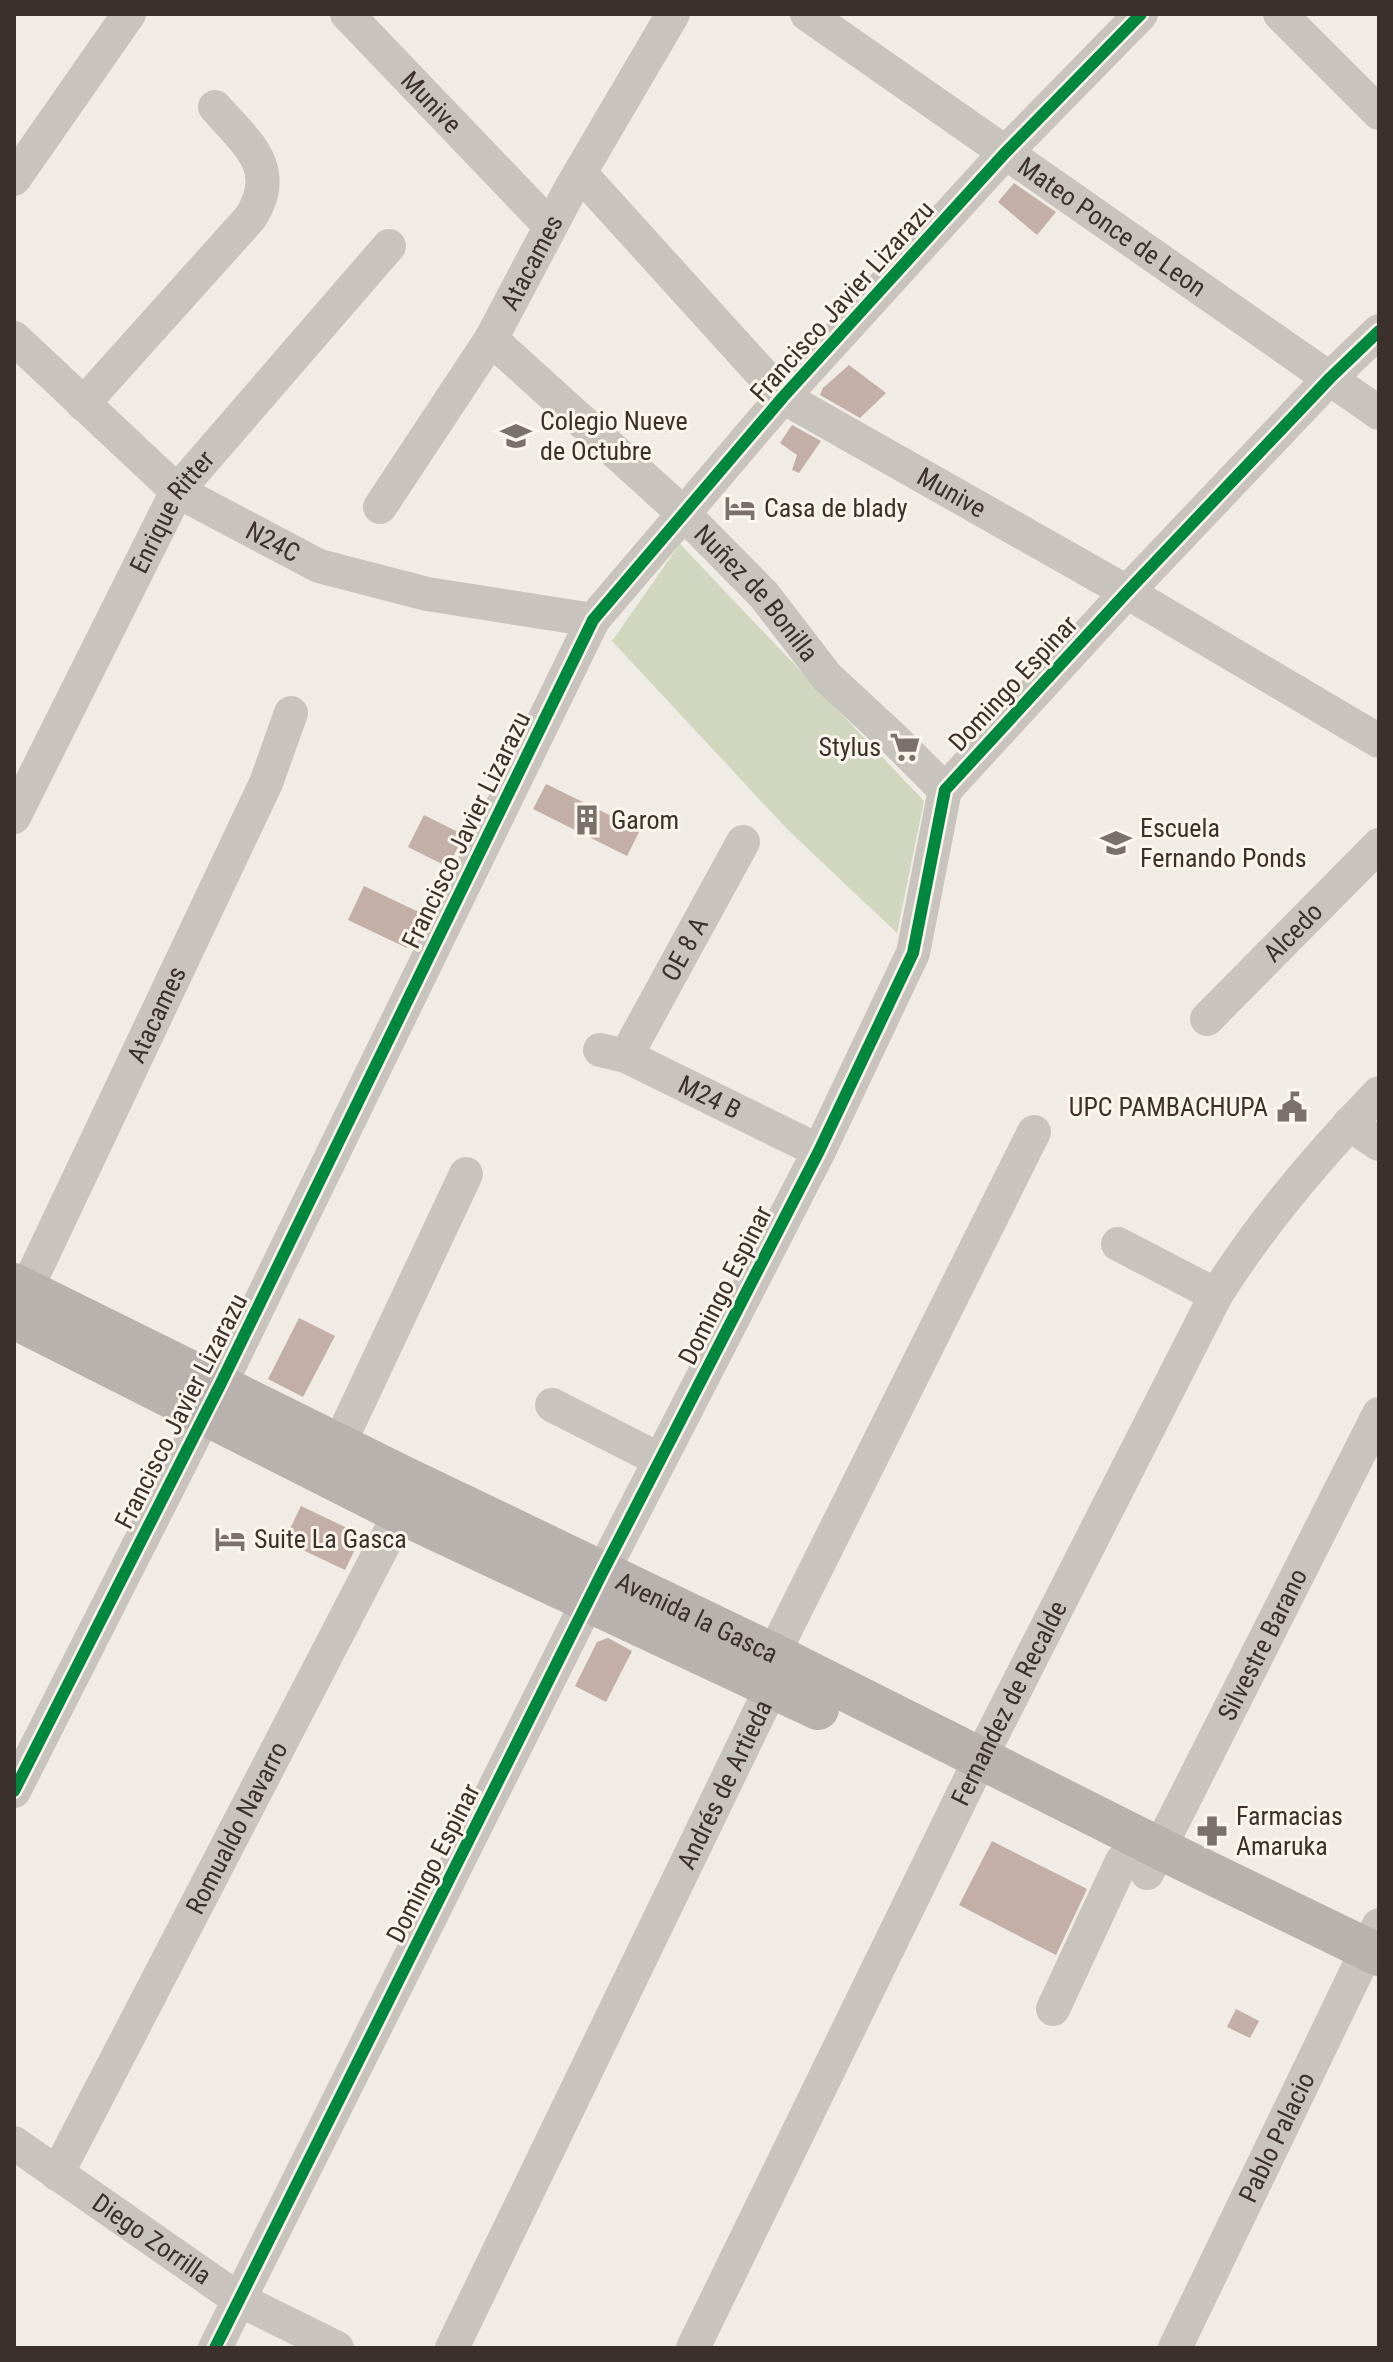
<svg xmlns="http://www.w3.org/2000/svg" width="1393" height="2362" font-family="'Roboto Condensed',sans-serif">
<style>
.green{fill:#d1d6bf}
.building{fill:#c3afa7}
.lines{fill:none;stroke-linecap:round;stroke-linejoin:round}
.minor{stroke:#c9c3be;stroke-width:34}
.major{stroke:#b8b1ad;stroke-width:42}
.cycleway-casing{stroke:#fbf5ee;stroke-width:17}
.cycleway{stroke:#00873e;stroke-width:12}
.labels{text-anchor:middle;stroke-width:6;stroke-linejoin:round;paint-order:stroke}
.street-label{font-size:26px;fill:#3b302b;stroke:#fbf5ee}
.poi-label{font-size:26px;fill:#3b302b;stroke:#fbf5ee;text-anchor:start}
</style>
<rect width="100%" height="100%" fill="#f0ebe5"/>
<!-- green -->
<path class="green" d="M 680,544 L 924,801 L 897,933 L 788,830 L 612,641 Z"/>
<!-- building -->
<g class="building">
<path d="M 1014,183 L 1056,212 L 1037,235 L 998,202 Z"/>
<path d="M 849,365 L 886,393 L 860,418 L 820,395 L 823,388 Z"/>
<path d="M 792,425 L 821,441 L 799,473 L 792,470 L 797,455 L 780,443 Z"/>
<path d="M 546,784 L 640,830 L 627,856 L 533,809 Z"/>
<path d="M 424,815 L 464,835 L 448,867 L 408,847 Z"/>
<path d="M 364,886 L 423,914 L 407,948 L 348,920 Z"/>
<path d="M 299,1318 L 335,1336 L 303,1397 L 268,1379 Z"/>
<path d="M 301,1506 L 362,1535 L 345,1570 L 284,1541 Z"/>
<path d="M 608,1638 L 632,1651 L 606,1702 L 575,1686 L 597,1642 Z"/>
<path d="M 992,1841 L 1087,1889 L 1056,1955 L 959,1905 Z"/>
<path d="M 1236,2009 L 1259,2021 L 1250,2038 L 1227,2027 Z"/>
</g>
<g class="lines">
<!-- minor -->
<g class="minor">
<path id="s1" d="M 347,14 L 550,226"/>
<path id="s2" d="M 807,14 L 1379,413"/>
<path d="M 1280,14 L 1379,113"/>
<path id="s3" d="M 580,173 L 783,397 L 1127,592 L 1379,741"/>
<path d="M 14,179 L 129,14"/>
<path id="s4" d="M 14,338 L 177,491 L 319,566 L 427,594 L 593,620"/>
<path id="s5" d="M 491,339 L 684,514 L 764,595 L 827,677 L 895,740 L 945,790"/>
<path d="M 83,404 L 250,218 C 282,169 247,143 215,107"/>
<path id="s6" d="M 380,507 L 491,339 L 571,188 L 673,14"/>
<path id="s7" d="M 14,817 L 177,491 L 389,246"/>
<path id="s8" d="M 1207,1019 L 1379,845"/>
<path id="s9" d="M 600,1050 L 626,1056 L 819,1151"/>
<path id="s10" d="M 626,1056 L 743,842"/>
<path d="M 1349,1124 L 1379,1144"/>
<path d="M 1118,1244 L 1216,1295"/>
<path id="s11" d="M 16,1311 L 266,783 L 291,713"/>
<path d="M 552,1405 L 660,1460"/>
<path d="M 339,1444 L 466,1174"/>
<path d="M 14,1791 L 220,1385 L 593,620 L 783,397 L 1005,153 L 1141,14"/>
<path id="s12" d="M 1147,1873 L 1379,1414"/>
<path d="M 1053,2009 L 1122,1861"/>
<path id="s13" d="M 14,2143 L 238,2299 L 337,2348"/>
<path id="s14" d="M 57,2174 L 400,1513 L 409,1491"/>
<path d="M 215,2348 L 602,1573 L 819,1151 L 913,953 L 945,790 L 1127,592 L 1330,378 L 1379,331"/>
<path id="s15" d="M 452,2348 L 763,1705 L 781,1639 L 1034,1132"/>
<path id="s16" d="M 693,2348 L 988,1743 L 1216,1295 C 1262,1222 1319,1155 1379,1093"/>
<path id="s17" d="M 1175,2348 L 1379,1925"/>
</g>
<!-- major -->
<g class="major">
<path id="s18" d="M 14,1284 L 402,1476 L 777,1656 L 1171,1854 L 1379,1955"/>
<path d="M 14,1318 L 400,1513 L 818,1709"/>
</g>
<!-- cycleway casing -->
<g class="cycleway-casing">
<g id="cycleway">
<path d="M 14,1791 L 220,1385 L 593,620 L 783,397 L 1005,153 L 1141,14"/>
<path d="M 215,2348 L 602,1573 L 819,1151 L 913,953 L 945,790 L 1127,592 L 1330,378 L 1379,331"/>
</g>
</g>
<!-- cycleway -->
<use href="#cycleway" class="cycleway"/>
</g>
<!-- icons -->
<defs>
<g id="school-bare" transform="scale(2.4)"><path d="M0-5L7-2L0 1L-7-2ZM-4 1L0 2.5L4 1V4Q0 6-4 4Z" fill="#7a716c" stroke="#fbf5ee" stroke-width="2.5" paint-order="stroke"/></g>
<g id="hotel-bare" transform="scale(2.4)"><path d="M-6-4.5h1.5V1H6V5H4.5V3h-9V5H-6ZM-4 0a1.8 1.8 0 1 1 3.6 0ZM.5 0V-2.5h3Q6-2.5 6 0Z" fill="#7a716c" stroke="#fbf5ee" stroke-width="2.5" paint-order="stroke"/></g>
<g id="supermarket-bare" transform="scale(2.4)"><path d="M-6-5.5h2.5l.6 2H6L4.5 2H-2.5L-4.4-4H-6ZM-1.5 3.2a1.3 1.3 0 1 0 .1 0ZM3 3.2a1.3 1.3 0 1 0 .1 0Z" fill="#7a716c" stroke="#fbf5ee" stroke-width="2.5" paint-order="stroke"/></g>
<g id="building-bare" transform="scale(2.4)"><path d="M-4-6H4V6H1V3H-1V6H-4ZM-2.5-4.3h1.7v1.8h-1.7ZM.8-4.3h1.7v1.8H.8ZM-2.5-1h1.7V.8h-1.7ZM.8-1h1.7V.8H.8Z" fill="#7a716c" stroke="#fbf5ee" stroke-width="2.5" paint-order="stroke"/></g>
<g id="civic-bare" transform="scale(2.4)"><path d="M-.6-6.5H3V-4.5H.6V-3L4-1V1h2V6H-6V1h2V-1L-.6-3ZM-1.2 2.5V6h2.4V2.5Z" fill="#7a716c" stroke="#fbf5ee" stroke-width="2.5" paint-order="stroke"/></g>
<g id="pharmacy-bare" transform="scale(2.4)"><path d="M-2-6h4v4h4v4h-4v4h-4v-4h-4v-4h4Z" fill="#7a716c" stroke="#fbf5ee" stroke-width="2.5" paint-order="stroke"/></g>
</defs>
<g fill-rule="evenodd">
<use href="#school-bare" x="516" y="436"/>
<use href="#hotel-bare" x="740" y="508"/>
<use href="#supermarket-bare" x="905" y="747"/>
<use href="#building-bare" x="587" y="820"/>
<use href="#school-bare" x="1116" y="843"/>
<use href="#civic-bare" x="1292" y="1107"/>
<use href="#hotel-bare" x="230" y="1539"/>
<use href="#pharmacy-bare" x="1212" y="1831"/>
</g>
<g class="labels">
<!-- street labels -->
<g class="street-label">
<text dy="9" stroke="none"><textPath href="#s1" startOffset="122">Munive</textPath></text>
<text dy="9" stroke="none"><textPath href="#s2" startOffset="372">Mateo Ponce de Leon</textPath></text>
<text dy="9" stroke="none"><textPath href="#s6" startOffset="288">Atacames</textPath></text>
<text transform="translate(842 301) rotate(-48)" y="9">Francisco Javier Lizarazu</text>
<text dy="9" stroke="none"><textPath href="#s3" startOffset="496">Munive</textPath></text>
<text dy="9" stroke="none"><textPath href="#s7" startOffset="344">Enrique Ritter</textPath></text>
<text dy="9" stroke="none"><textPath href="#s4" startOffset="332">N24C</textPath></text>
<text dy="9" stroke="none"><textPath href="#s5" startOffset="368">Nuñez de Bonilla</textPath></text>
<text transform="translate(1013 683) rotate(-47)" y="9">Domingo Espinar</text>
<text transform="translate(466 830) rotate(-64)" y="9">Francisco Javier Lizarazu</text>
<text dy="9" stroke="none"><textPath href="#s8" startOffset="122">Alcedo</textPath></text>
<text dy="9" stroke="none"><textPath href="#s10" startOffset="122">OE 8 A</textPath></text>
<text dy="9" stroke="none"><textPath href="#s11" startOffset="328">Atacames</textPath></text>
<text dy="9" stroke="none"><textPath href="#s9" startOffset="120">M24 B</textPath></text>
<text transform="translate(725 1285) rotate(-63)" y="9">Domingo Espinar</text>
<text transform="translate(181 1411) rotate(-63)" y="9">Francisco Javier Lizarazu</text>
<text dy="9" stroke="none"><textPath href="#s18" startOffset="760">Avenida la Gasca</textPath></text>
<text dy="9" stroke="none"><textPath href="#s12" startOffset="256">Silvestre Barano</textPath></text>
<text dy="9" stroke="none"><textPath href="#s16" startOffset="718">Fernandez de Recalde</textPath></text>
<text dy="9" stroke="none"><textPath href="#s15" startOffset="626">Andrés de Artieda</textPath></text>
<text dy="9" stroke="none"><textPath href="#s14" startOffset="390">Romualdo Navarro</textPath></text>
<text transform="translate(433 1863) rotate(-63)" y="9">Domingo Espinar</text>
<text dy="9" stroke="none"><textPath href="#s17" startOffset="234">Pablo Palacio</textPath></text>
<text dy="9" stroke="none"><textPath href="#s13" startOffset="168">Diego Zorrilla</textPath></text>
</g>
<!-- poi labels -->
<g class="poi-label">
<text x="540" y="430">Colegio Nueve<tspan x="540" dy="30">de Octubre</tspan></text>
<text x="764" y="517">Casa de blady</text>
<text x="881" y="756" text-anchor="end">Stylus</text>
<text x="611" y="829">Garom</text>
<text x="1140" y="837">Escuela<tspan x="1140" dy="30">Fernando Ponds</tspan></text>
<text x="1268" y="1116" text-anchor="end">UPC PAMBACHUPA</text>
<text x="254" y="1548">Suite La Gasca</text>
<text x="1236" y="1825">Farmacias<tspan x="1236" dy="30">Amaruka</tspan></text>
</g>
</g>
<!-- border -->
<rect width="1393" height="2362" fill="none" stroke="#3b302b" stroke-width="32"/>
</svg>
